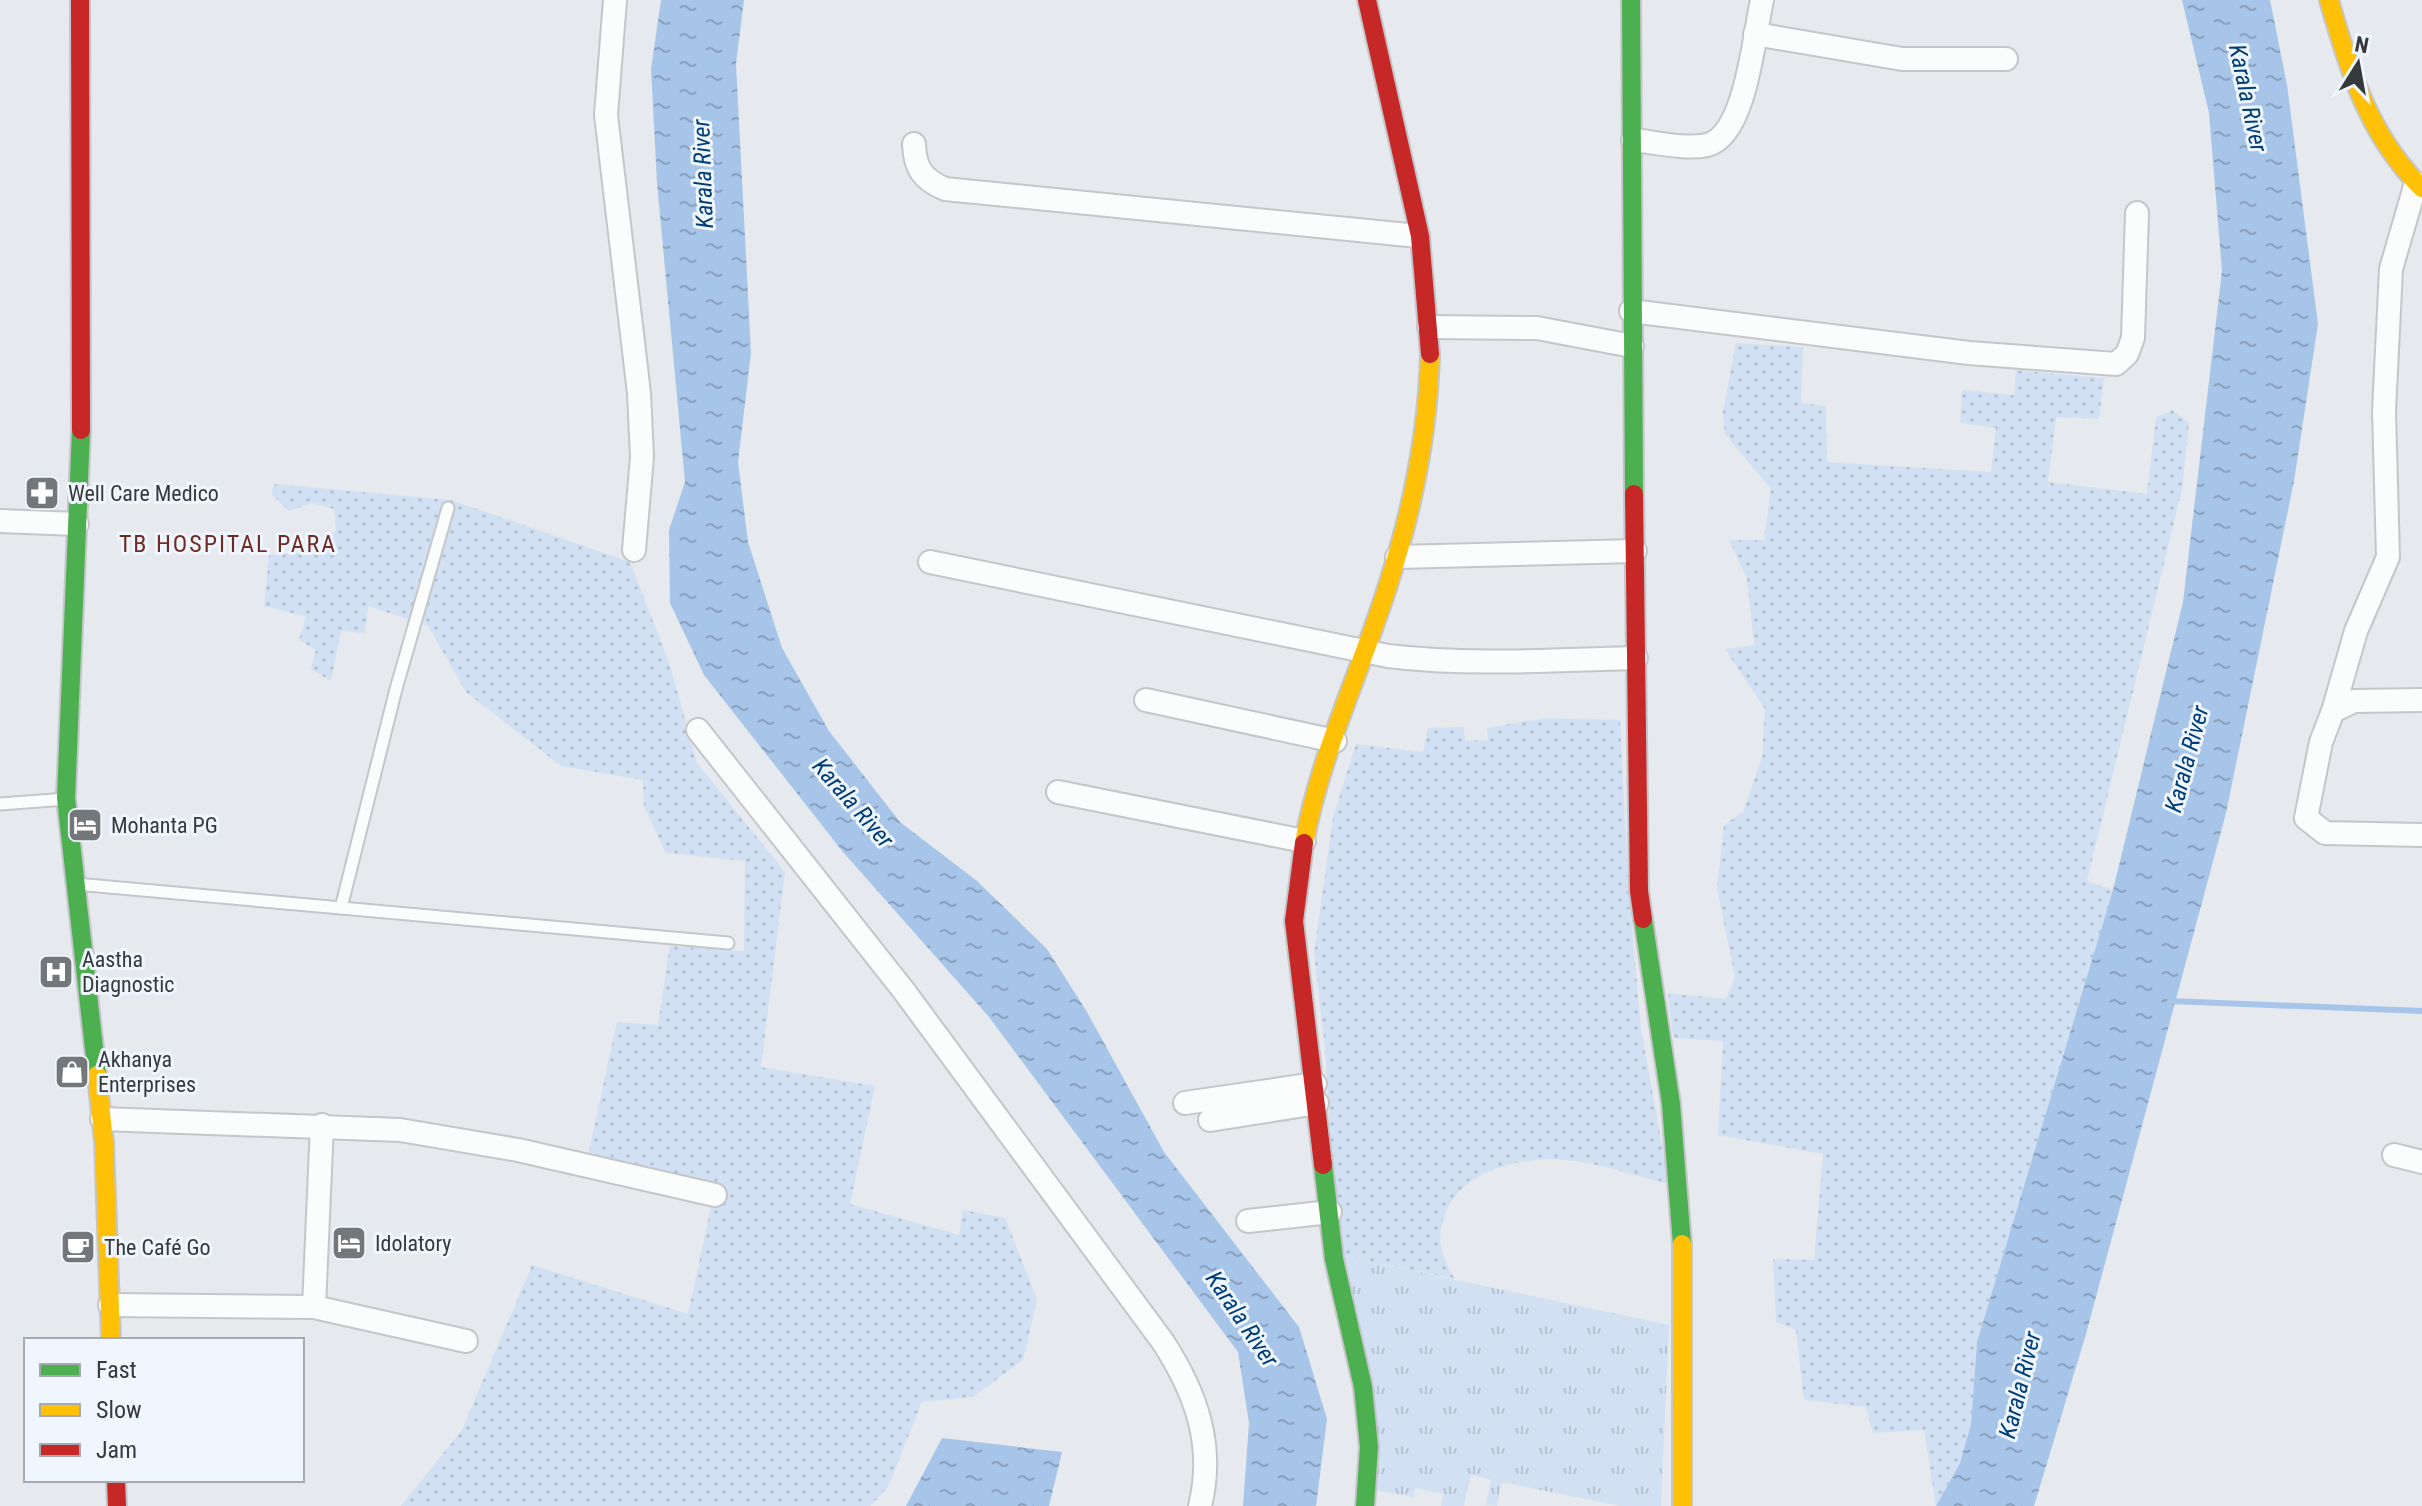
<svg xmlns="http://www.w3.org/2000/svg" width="2422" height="1506" font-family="'Roboto Condensed',sans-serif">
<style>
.grass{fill:url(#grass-dots)}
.park{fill:url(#park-tufts)}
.water{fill:url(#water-ripples)}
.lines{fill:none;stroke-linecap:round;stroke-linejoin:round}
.stream{stroke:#a7c5e9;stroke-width:6}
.lane-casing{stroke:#c4c6c9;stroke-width:15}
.street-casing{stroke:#c4c6c9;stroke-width:26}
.fast-casing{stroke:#c4c6c9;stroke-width:22}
.slow-casing{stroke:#c4c6c9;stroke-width:22}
.jam-casing{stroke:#c4c6c9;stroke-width:22}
.lane{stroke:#fbfcfc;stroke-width:11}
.street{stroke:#fbfcfc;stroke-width:22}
.fast{stroke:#4caf50;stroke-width:18}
.slow{stroke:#ffc107;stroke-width:18}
.jam{stroke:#c62828;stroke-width:18}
.labels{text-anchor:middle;stroke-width:6;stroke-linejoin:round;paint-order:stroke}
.poi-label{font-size:22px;fill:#36393c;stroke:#f0f6fe;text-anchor:start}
.water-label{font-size:24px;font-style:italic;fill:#003e78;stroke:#f0f6fe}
.neighbourhood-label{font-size:24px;letter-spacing:2px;fill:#702b24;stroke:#f0f6fe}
</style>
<defs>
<pattern id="grass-dots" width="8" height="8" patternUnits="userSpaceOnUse" patternTransform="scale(2)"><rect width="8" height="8" fill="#d1e1f3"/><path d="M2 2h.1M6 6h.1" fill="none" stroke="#b4c2d1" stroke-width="1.8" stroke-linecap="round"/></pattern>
<pattern id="park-tufts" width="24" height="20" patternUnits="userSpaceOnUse" patternTransform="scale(2)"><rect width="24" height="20" fill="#d1e1f3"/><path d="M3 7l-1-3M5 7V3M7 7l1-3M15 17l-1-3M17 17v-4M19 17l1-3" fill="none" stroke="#b4c2d1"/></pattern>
<pattern id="water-ripples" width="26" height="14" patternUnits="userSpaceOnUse" patternTransform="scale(2)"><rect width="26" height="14" fill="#a7c5e9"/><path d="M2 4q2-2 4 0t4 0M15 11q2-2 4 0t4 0" fill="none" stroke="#89a1be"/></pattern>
</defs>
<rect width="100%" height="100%" fill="#e6e9ed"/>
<!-- grass -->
<g class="grass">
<path d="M 1736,343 L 1803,347 L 1801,403 L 1826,406 L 1827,462 L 1991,472 L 1996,428 L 1960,423 L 1962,390 L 2014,395 L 2016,370 L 2104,378 L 2099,419 L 2056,417 L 2048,482 L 2147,494 L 2156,417 L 2173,410 L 2189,423 L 2182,489 L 2087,881 L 2113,890 L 1977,1342 L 1971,1424 L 1960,1463 L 1936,1506 L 1924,1430 L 1873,1433 L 1866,1407 L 1804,1400 L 1796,1330 L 1776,1322 L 1773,1259 L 1814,1260 L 1823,1154 L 1718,1135 L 1723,1041 L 1673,1038 L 1668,993 L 1726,999 L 1735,977 L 1717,888 L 1724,825 L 1743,812 L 1762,757 L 1765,709 L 1725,649 L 1754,645 L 1747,578 L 1729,540 L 1764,540 L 1771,489 L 1725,434 L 1723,412 Z"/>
<path d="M 274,484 L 451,500 L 630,562 L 670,665 L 697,763 L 785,872 L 761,1067 L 875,1086 L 850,1204 L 959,1235 L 963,1210 L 1005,1218 L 1037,1299 L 1023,1360 L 973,1397 L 922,1402 L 888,1487 L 870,1506 L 401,1506 L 462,1430 L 532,1265 L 688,1314 L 713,1198 L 586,1164 L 617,1022 L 658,1025 L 670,946 L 744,951 L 745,861 L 666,853 L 644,807 L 643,780 L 561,766 L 466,692 L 428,626 L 368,606 L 365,633 L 341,631 L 331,681 L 311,669 L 316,650 L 299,640 L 306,617 L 264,606 L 269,555 L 314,552 L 336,531 L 334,509 L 312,503 L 289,511 L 271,494 Z"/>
<path d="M 1545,718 L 1620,720 L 1628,883 L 1641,1029 L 1669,1184 C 1635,1176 1600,1163 1566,1160 C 1525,1156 1464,1169 1447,1210 C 1435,1238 1440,1254 1455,1279 L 1338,1255 L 1325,1048 L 1314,953 L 1333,817 L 1356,744 L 1423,752 L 1428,728 L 1464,727 L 1465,741 L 1488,740 L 1487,728 Z"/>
</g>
<!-- park -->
<path class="park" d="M 1338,1255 L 1669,1325 L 1661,1506 L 1620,1506 L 1502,1482 L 1497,1506 L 1486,1505 L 1491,1480 L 1471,1475 L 1464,1506 L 1441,1506 L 1443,1494 L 1415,1488 L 1413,1497 L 1375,1490 Z"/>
<!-- water -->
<g class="water">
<path d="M 661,0 L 744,0 L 736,64 L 751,353 L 738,462 L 748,542 L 782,648 L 829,731 L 900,822 L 977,881 L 1047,949 L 1087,1012 L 1164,1152 L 1299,1327 L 1327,1419 L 1316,1506 L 1243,1506 L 1249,1423 L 1238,1352 L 989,1017 L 843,852 L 704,675 L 670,603 L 669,530 L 685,482 L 657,183 L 651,69 Z"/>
<path d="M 2182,0 L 2270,0 L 2287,85 L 2318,324 L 2294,481 L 2226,813 L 2086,1334 L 2034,1506 L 1936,1506 L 1960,1463 L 1971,1424 L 1977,1342 L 2113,890 L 2183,602 L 2222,271 L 2209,113 Z"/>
<path d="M 942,1438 L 1062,1452 L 1049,1506 L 906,1506 Z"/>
</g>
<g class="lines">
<!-- stream -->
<path class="stream" d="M 2170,1001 L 2422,1011"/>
<!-- lane casing -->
<g class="lane-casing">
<g id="lane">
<path d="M 0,804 L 66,799"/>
<path d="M 76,884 L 728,943"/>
<path d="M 341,908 L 396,689 L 448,508"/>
</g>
</g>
<!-- street casing -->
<g class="street-casing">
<g id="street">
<path d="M 615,0 L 606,115 L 639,393 L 642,457 L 634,550"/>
<path d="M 1755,34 L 1902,59 L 2006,59"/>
<path d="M 1633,140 C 1655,142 1686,150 1707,145 C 1746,136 1754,35 1762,0"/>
<path d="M 914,144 C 915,168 922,179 945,189 L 1418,236"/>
<path d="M 1631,311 L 1969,353 L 2116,364 L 2127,354 L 2133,338 L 2137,213"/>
<path d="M 1429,327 L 1537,328 L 1632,346"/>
<path d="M 0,521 L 77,524"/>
<path d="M 1397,557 L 1635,551"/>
<path d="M 930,562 L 1388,656 C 1471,666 1554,660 1636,658"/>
<path d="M 1146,700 L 1335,741"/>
<path d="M 2422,700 L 2354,701 L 2333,711 L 2321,742 L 2306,818 L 2325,833 L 2422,835"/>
<path d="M 2333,711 L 2356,631 L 2388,557 L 2384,411 L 2391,269 L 2416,183"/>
<path d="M 698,730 L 904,991 L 1163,1342 C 1196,1393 1215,1445 1200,1506"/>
<path d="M 1058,792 L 1304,841"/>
<path d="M 1185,1103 L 1315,1084"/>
<path d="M 102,1119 L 400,1130 L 518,1150 L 715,1195"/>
<path d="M 1210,1120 L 1317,1103"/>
<path d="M 2394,1155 L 2422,1162"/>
<path d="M 1248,1221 L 1330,1212"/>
<path d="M 110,1305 L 314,1307 L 466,1341"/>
<path d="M 314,1307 L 322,1125"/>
</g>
</g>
<!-- fast casing -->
<g class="fast-casing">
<g id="fast">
<path d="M 1631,0 L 1634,494"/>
<path d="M 81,430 L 66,798 L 97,1075"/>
<path d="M 1643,919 L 1671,1104 L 1682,1244"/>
<path d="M 1323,1165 L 1334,1259 L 1363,1387 L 1369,1447 L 1365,1506"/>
</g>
</g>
<!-- slow casing -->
<g class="slow-casing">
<g id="slow">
<path d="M 2329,0 C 2349,70 2369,136 2422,188"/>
<path d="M 1304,843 C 1320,755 1360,673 1387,588 C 1412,512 1428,434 1430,354"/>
<path d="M 97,1075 L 104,1142 L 111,1340"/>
<path d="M 1682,1244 L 1682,1506"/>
</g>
</g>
<!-- jam casing -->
<g class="jam-casing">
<g id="jam">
<path d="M 80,0 L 81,430"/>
<path d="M 1367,0 L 1420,236 L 1430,354"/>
<path d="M 1634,494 L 1639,891 L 1643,919"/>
<path d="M 1304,843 L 1294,921 L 1323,1165"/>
<path d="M 116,1480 L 117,1506"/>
</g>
</g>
<!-- lane -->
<use href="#lane" class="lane"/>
<!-- street -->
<use href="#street" class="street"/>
<!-- fast -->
<use href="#fast" class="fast"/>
<!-- slow -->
<use href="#slow" class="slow"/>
<!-- jam -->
<use href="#jam" class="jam"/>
</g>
<!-- icons -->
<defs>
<g id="pharmacy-square" transform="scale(1.8)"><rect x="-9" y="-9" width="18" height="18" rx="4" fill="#74777a" stroke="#f0f6fe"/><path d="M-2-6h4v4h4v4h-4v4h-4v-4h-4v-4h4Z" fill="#fff"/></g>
<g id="hotel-square" transform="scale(1.8)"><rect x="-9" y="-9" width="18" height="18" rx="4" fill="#74777a" stroke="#f0f6fe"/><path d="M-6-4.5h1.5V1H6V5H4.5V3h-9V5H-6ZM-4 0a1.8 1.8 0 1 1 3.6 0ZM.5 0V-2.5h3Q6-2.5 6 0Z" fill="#fff"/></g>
<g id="hospital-square" transform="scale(1.8)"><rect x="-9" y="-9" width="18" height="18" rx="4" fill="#74777a" stroke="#f0f6fe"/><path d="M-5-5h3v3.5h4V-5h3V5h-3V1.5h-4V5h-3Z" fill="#fff"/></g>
<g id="shop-square" transform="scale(1.8)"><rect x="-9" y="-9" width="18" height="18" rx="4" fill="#74777a" stroke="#f0f6fe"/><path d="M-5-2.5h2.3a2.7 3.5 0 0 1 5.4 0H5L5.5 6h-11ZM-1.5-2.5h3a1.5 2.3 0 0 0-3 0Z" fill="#fff"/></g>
<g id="cafe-square" transform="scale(1.8)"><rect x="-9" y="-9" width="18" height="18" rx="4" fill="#74777a" stroke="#f0f6fe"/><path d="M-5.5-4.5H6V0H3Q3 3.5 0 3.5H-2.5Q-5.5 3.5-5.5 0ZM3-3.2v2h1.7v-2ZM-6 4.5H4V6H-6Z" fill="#fff"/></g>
</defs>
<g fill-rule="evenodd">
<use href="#pharmacy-square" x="42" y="493"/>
<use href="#hotel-square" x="85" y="825"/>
<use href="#hospital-square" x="56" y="972"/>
<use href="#shop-square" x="72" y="1072"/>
<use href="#hotel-square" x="349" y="1243"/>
<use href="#cafe-square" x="78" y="1247"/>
</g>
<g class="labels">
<!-- poi labels -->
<g class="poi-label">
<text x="68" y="501">Well Care Medico</text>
<text x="111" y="833">Mohanta PG</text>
<text x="82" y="967">Aastha<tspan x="82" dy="25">Diagnostic</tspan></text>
<text x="98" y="1067">Akhanya<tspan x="98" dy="25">Enterprises</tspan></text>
<text x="375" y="1251">Idolatory</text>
<text x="104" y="1255">The Café Go</text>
</g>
<!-- water labels -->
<g class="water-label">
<text transform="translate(2248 98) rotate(78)" y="8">Karala River</text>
<text transform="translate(703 174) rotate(-92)" y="8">Karala River</text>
<text transform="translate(2187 759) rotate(-75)" y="8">Karala River</text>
<text transform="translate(853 803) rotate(49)" y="8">Karala River</text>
<text transform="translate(1242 1319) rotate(56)" y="8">Karala River</text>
<text transform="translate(2020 1385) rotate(-76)" y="8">Karala River</text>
</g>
<!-- neighbourhood labels -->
<g class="neighbourhood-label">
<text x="228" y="552">TB HOSPITAL PARA</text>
</g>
</g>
<!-- legend -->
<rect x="24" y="1338" width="280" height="144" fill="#f0f6fe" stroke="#a6aab0" stroke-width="2"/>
<rect x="40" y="1364" width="40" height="12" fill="#4caf50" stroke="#a6aab0" stroke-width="2"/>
<text x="96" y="1378" font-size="24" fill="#36393c">Fast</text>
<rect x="40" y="1404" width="40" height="12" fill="#ffc107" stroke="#a6aab0" stroke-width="2"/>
<text x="96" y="1418" font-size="24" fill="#36393c">Slow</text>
<rect x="40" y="1444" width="40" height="12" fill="#c62828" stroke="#a6aab0" stroke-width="2"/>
<text x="96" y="1458" font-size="24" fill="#36393c">Jam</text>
<!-- north arrow -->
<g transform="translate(2358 64) rotate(11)" stroke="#f0f6fe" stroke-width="6" paint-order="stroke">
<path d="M0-6L14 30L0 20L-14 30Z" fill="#36393c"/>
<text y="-12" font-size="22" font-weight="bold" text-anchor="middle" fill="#36393c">N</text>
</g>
</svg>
